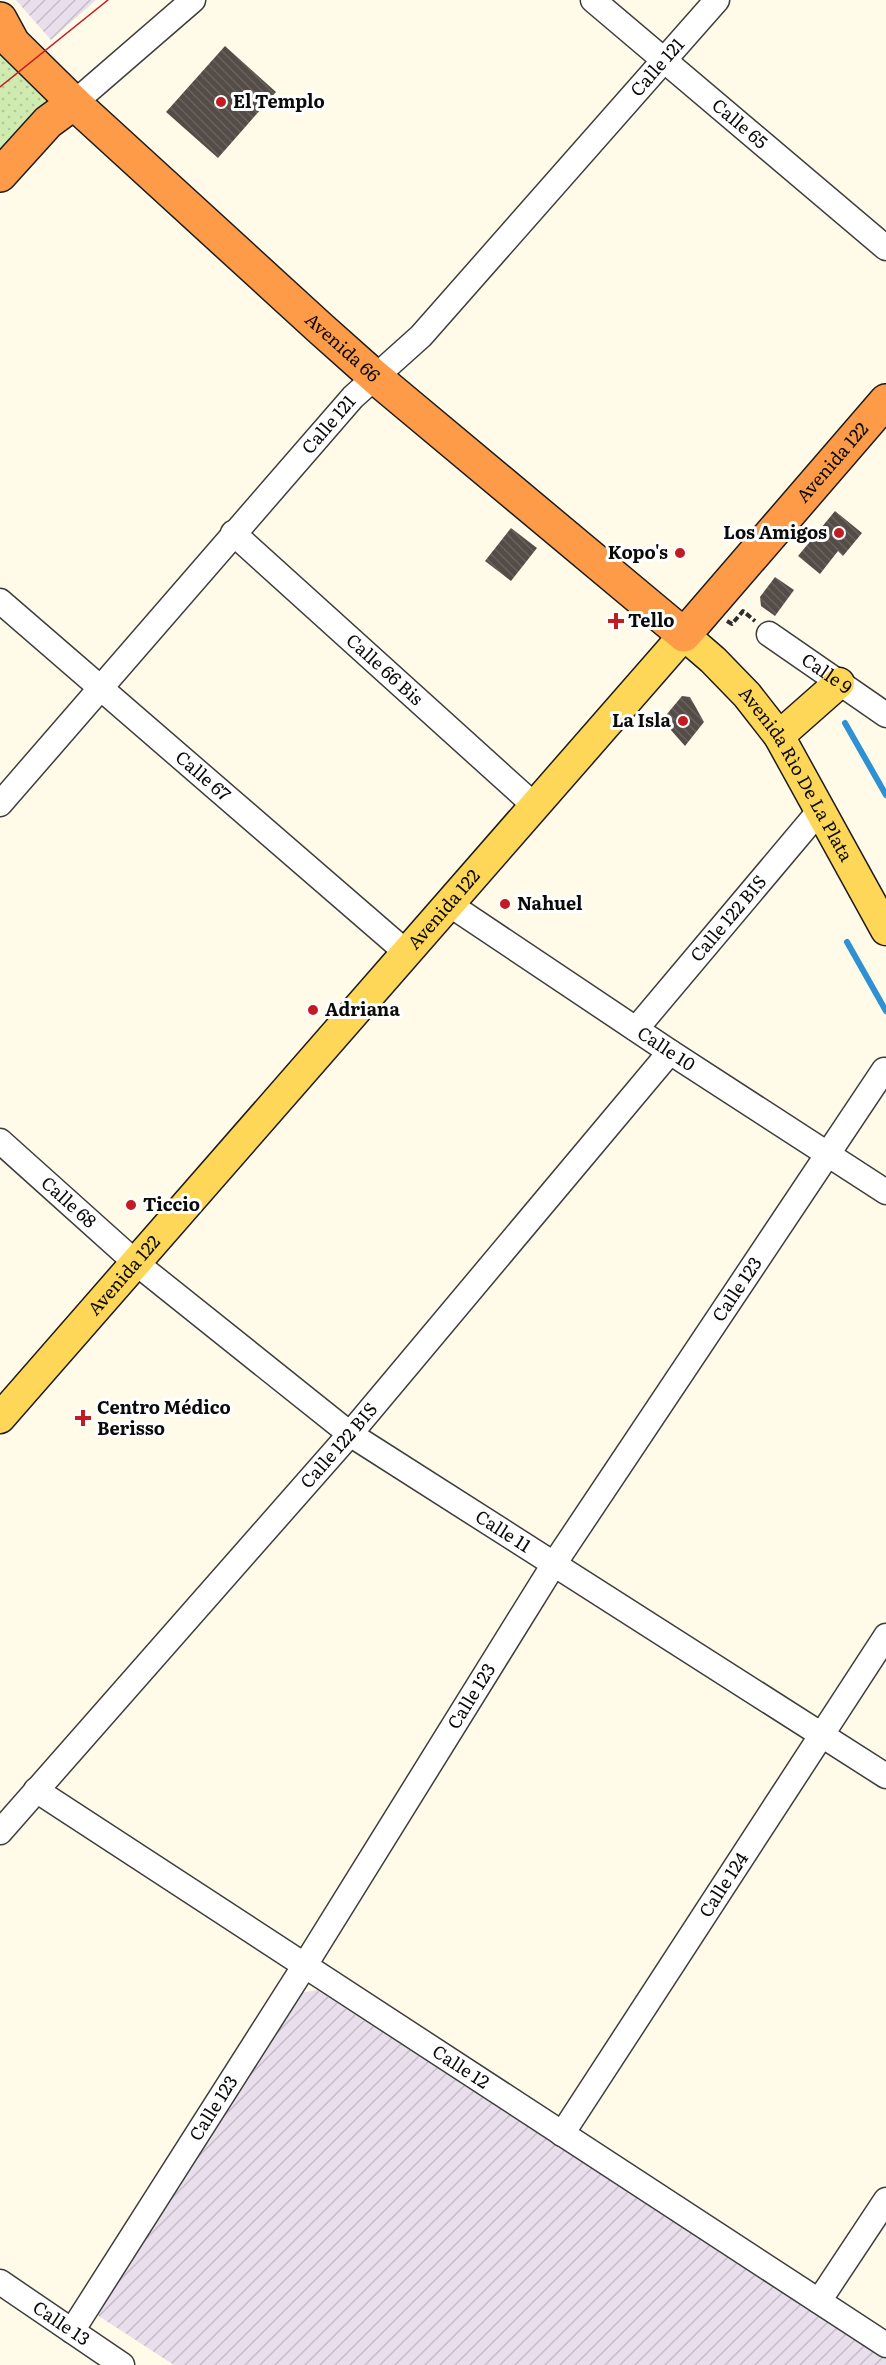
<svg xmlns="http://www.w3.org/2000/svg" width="886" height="2365" font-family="Literata,serif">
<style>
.industrial{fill:url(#industrial-furrows)}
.grass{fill:url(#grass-dots)}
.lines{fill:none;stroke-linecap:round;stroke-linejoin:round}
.stream{stroke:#2d91d4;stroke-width:6}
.building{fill:url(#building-back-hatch)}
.minor-casing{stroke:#3e3e3e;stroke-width:27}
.major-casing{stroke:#1c1c1c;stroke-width:33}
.highway-casing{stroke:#1c1c1c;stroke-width:36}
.path{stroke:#2d2d2d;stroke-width:4;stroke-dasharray:6 3;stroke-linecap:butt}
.minor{stroke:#fff;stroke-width:24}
.major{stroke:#ffd758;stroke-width:30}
.highway{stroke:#fd9b49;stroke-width:33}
.tram{stroke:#c11c24;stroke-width:1.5}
.poi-dot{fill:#c11c24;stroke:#fff;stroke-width:2}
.labels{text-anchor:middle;stroke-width:6;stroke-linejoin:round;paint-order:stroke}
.street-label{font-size:18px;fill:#0b0b0b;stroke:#fff}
.poi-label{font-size:18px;font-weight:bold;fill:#0b0b0b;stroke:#fff;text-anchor:start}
</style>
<defs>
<pattern id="industrial-furrows" width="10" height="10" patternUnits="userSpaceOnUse" patternTransform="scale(1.5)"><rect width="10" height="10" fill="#e9deeb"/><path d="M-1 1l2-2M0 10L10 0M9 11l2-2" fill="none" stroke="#c6bdc8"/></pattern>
<pattern id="grass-dots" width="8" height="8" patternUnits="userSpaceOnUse" patternTransform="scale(1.5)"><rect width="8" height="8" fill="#cfebb0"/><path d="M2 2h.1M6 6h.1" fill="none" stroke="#b0c896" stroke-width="1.8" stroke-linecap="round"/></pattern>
<pattern id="building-back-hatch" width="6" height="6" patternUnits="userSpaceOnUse" patternTransform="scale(1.5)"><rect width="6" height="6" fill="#544c47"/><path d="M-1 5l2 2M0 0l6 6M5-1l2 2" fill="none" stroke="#68615d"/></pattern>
</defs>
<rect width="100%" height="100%" fill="#fffbe8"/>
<!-- industrial -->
<g class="industrial">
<path d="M 16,0 L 96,0 L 51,40 Z"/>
<path d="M 317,1990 L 886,2359 L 886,2365 L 174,2365 L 94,2313 L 300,1993 Z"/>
</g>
<!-- grass -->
<path class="grass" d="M 0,56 L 7,58 L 48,99 L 0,151 Z"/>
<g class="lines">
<!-- stream -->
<g class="stream">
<path d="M 845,723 L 886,795"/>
<path d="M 847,942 L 886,1011"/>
</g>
</g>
<!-- building -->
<g class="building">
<path d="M 225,46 L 276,92 L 218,158 L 166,112 Z"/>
<path d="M 835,511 L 862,533 L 843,556 L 838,551 L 820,574 L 798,556 Z"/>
<path d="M 511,528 L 537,548 L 511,581 L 485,561 Z"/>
<path d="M 775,577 L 794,590 L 775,616 L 761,606 L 760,597 Z"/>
<path d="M 682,696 L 690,697 L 704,722 L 685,746 L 662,720 Z"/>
</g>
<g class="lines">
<!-- minor casing -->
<g class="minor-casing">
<g id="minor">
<path id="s1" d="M 593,0 L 886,248"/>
<path d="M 74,103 L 193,0"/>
<path id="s2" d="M 233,533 L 535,806"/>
<path id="s3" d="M 0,601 L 407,953"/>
<path id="s4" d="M 769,634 L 886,715"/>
<path id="s5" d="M 0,804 L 353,397 L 421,336 L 717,0"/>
<path id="s6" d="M 449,904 L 670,1052 L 886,1192"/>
<path id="s7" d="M 636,1029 L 821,809"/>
<path id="s8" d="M 0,1141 L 136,1263 L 350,1434 L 886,1776"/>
<path id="s9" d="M 36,1790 L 886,2345"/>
<path id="s10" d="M 0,1832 L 350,1434 L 670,1052"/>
<path id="s11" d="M 562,2134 L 886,1636"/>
<path id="s12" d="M 0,2282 L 122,2365"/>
<path d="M 819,2301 L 886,2200"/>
<path id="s13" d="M 72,2331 L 305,1965 L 554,1564 L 884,1070"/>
</g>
</g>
<!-- major casing -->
<g class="major-casing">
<g id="major">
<path d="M 779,736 L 839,683"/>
<path id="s14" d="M 0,1418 L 684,635 L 713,660 L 747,695 L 779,736 L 886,930"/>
</g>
</g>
<!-- highway casing -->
<g class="highway-casing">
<g id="highway">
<path id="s15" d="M 0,19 L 13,43 L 74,103 L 320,328 L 375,377 L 684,635 L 886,401"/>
<path d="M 0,175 L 48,122 L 74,103"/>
</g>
</g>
<!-- path -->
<path class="path" d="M 727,621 L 732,624 L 743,611 L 755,621"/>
<!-- minor -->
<use href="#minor" class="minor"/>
<!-- major -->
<use href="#major" class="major"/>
<!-- highway -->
<use href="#highway" class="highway"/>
<!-- tram -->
<path class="tram" d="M 0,87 L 108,0"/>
</g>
<!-- markers -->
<g class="poi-dot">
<circle cx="221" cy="102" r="6"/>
<circle cx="839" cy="533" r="6"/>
<circle cx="680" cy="553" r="6"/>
<path d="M613 612h6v6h6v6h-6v6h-6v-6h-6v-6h6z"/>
<circle cx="683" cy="721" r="6"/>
<circle cx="505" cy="904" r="6"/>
<circle cx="313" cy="1010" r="6"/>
<circle cx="131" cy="1205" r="6"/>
<path d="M80 1409h6v6h6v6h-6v6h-6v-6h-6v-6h6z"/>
</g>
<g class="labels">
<!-- street labels -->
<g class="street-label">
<text dy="6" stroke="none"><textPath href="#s5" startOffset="988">Calle 121</textPath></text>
<text dy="6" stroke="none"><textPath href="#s1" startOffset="192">Calle 65</textPath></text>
<text dy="6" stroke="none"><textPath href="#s15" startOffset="476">Avenida 66</textPath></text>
<text dy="6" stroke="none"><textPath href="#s5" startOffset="502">Calle 121</textPath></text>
<text dy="6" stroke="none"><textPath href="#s15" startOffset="1150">Avenida 122</textPath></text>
<text dy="6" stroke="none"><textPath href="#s2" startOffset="204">Calle 66 Bis</textPath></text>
<text dy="6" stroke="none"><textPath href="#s4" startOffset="70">Calle 9</textPath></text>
<text dy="6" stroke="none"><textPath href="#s14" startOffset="1220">Avenida Rìo De La Plata</textPath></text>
<text dy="6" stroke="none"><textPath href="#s3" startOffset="268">Calle 67</textPath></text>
<text dy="6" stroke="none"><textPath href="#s14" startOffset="675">Avenida 122</textPath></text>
<text dy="6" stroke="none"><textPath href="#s7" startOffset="144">Calle 122 BIS</textPath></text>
<text dy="6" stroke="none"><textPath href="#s6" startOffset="261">Calle 10</textPath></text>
<text dy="6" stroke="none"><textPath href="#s8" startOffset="92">Calle 68</textPath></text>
<text dy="6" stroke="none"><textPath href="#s14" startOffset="189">Avenida 122</textPath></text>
<text dy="6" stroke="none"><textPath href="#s13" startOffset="1236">Calle 123</textPath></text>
<text dy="6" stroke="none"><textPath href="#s10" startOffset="514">Calle 122 BIS</textPath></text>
<text dy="6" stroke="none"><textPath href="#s8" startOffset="638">Calle 11</textPath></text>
<text dy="6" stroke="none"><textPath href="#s13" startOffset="750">Calle 123</textPath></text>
<text dy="6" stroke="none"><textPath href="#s11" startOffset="297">Calle 124</textPath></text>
<text dy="6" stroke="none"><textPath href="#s9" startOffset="507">Calle 12</textPath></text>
<text dy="6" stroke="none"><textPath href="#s13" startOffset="264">Calle 123</textPath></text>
<text dy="6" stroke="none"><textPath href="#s12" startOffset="74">Calle 13</textPath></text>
</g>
<!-- poi labels -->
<g class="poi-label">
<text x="233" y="108">El Templo</text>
<text x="827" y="539" text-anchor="end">Los Amigos</text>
<text x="668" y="559" text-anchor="end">Kopo's</text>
<text x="628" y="627">Tello</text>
<text x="671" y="727" text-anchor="end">La Isla</text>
<text x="517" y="910">Nahuel</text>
<text x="325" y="1016">Adriana</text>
<text x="143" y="1211">Ticcio</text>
<text x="97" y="1414">Centro Médico<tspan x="97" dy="21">Berisso</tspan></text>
</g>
</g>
</svg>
